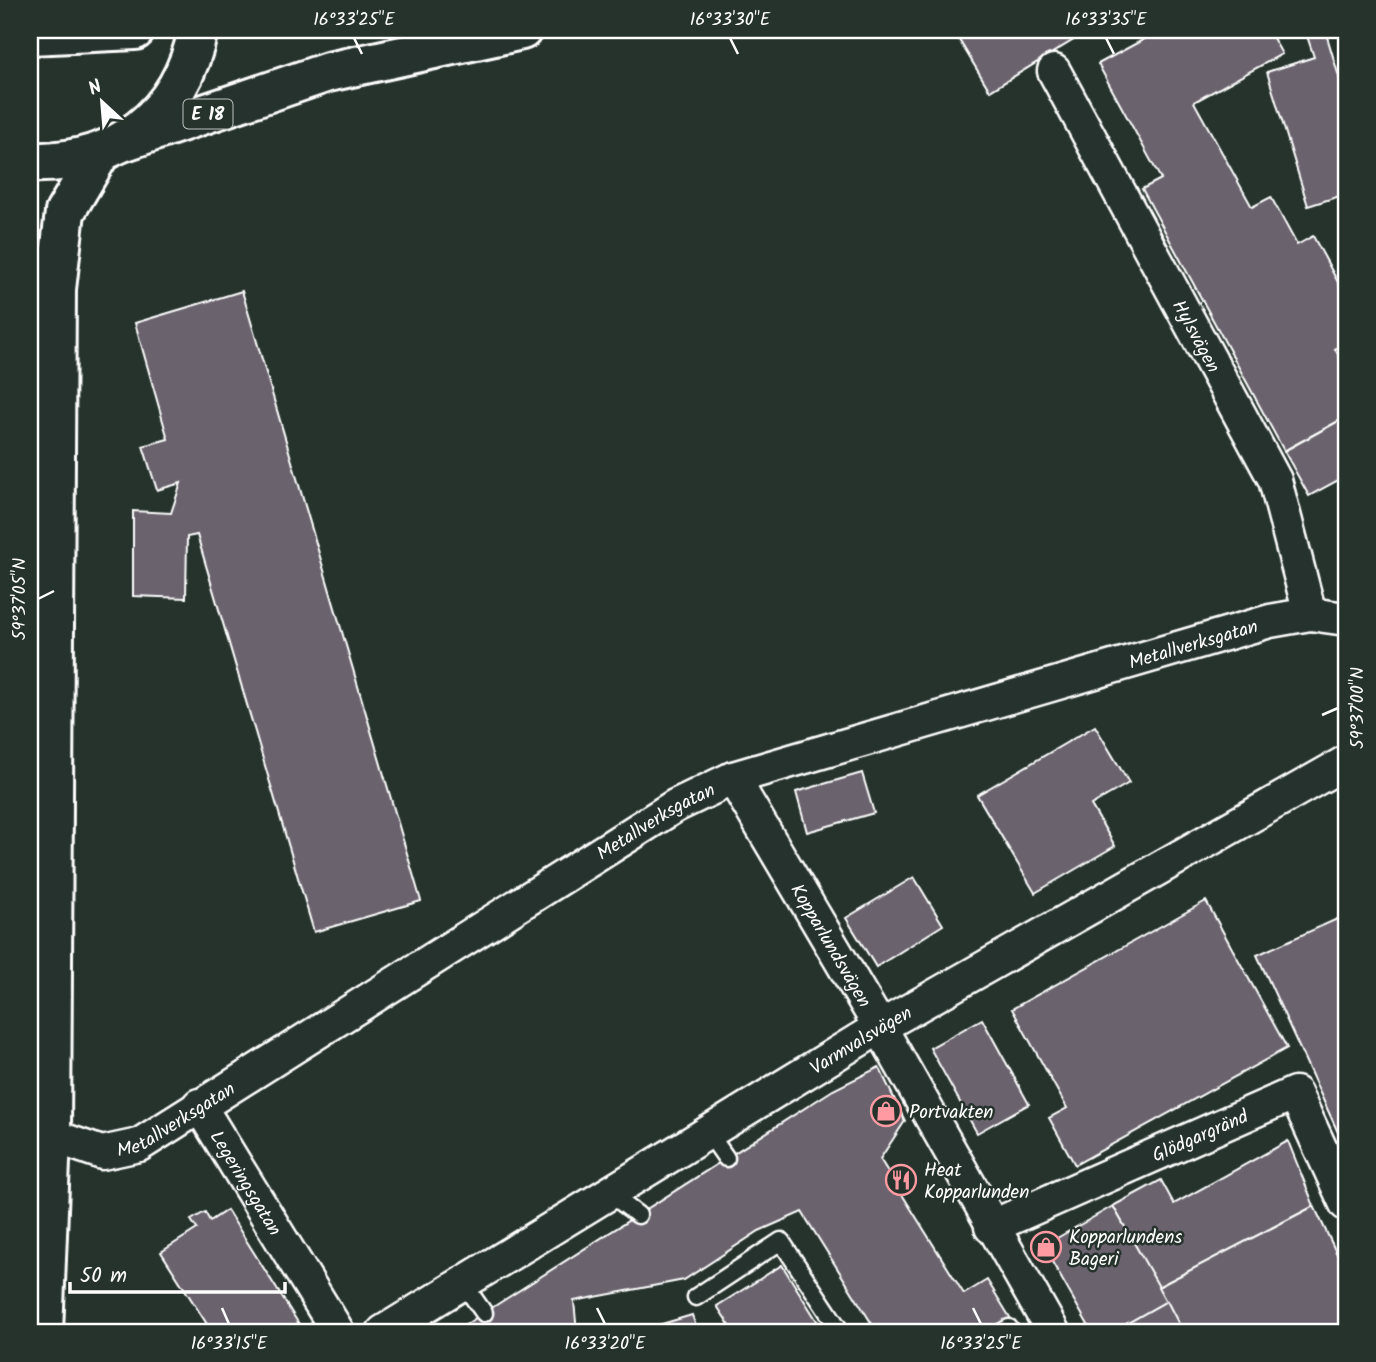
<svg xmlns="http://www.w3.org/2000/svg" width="1376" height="1362" font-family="Kalam,sans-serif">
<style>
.building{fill:#6b646e;stroke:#fff;stroke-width:2}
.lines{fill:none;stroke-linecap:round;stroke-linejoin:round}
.lane-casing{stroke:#fff;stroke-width:21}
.street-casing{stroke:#fff;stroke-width:37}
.secondary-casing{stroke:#fff;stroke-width:44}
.highway-casing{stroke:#fff;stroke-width:44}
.lane{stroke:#26332d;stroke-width:16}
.street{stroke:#26332d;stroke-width:32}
.secondary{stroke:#26332d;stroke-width:38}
.highway{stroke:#26332d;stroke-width:38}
.ticks{fill:none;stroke:#fff;stroke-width:2.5}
.labels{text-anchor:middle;stroke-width:5;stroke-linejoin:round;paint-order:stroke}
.shield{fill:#26332d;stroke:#bec2c0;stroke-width:2}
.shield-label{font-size:18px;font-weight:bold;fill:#fff}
.street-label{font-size:19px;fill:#fff;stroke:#26332d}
.poi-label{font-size:19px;fill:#fff;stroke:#26332d;text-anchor:start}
.neatline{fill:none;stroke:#fff;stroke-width:2.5}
.ticks-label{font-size:18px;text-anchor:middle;fill:#fff}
</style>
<rect width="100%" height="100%" fill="#26332d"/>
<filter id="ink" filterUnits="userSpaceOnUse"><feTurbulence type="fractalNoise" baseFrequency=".0143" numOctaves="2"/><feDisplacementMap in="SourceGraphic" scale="14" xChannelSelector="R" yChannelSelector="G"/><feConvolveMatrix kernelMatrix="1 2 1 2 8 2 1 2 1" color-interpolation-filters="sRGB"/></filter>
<g filter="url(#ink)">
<!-- building -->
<g class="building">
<path d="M 965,30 L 1090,30 L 990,91 L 956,35 Z"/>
<path d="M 1161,30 L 1288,30 L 1273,38 L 1282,54 L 1194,102 L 1252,207 L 1271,197 L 1297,245 L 1313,236 L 1346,297 L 1346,343 L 1335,349 L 1346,369 L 1346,417 L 1284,451 L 1142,189 L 1161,179 L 1098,64 Z"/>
<path d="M 1305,30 L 1325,30 L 1346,100 L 1346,194 L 1308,206 L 1267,72 L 1314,57 Z"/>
<path d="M 242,291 L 421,901 L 314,932 L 197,535 L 187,537 L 186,598 L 133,596 L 133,511 L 171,513 L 181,483 L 157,490 L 143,446 L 168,439 L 135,323 Z"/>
<path d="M 1346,417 L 1346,476 L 1309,496 L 1284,451 Z"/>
<path d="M 1095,726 L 1129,783 L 1091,805 L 1115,846 L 1035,893 L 977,795 Z"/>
<path d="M 862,773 L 874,813 L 807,832 L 796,792 Z"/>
<path d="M 914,877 L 943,925 L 876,967 L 846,918 Z"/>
<path d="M 1206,901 L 1287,1048 L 1075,1165 L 1049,1118 L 1067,1108 L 1012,1009 Z"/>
<path d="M 1346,915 L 1346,1150 L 1257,955 Z"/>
<path d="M 982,1019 L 1029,1104 L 977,1133 L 930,1048 Z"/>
<path d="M 879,1067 L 905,1121 L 880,1159 L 964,1294 L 987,1280 L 1019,1332 L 1008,1319 L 987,1332 L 877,1332 L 802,1212 L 759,1231 L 684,1280 L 574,1301 L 577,1332 L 454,1332 L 833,1090 Z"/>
<path d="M 1288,1141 L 1314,1206 L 1158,1287 L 1113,1206 L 1161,1180 L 1174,1204 Z"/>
<path d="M 1113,1206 L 1167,1301 L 1112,1332 L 1092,1332 L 1043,1246 Z"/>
<path d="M 1314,1206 L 1346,1273 L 1346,1332 L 1183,1332 L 1158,1287 Z"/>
<path d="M 227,1210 L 304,1332 L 212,1332 L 161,1252 L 197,1229 L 191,1220 L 205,1212 L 210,1221 Z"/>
<path d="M 782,1265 L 824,1332 L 734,1332 L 717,1306 Z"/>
<path d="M 1167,1301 L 1183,1332 L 1112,1332 Z"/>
<path d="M 692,1315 L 698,1332 L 635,1332 Z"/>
</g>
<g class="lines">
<!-- lane casing -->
<g class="lane-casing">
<g id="lane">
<path d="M 708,1132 L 726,1158"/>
<path d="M 609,1193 L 638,1215"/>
<path d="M 463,1283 L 484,1313"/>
<path d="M 696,1297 L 781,1241 L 841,1332"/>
<path d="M 1002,1332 L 1009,1328"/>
</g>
</g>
<!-- street casing -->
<g class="street-casing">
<g id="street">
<path id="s1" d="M 1054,71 L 1275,480 L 1310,614"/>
<path d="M 30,393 L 54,395"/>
<path id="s2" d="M 733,778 L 880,1027 L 1053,1332"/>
<path id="s3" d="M 199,1105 L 338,1332"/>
<path id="s4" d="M 30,1128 L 102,1153 L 139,1145 L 675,806 L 733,778 L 1270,621 L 1310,614 L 1346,619"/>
<path id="s5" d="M 991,1227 L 1295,1093 L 1346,1204"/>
<path id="s6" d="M 383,1332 L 880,1027 L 1346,762"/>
</g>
</g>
<!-- secondary casing -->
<g class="secondary-casing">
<g id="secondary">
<path d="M 30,162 C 116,165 181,116 198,30"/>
<path d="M 43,1332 L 51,1137 L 56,289 L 65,212 L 100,153"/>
</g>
</g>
<!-- highway casing -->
<g class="highway-casing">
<g id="highway">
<path d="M 30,35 L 135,30"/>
<path d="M 122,142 L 328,72 L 522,30"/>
</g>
</g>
<!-- lane -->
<use href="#lane" class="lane"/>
<!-- street -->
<use href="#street" class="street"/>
<!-- secondary -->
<use href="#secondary" class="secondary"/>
<!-- highway -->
<use href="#highway" class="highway"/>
</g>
</g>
<!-- ticks -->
<path class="ticks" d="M 354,38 L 362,54M 730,38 L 738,54M 1106,38 L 1114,54M 38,599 L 54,591M 1322,715 L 1338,708M 222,1308 L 229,1324M 597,1308 L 605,1324M 973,1308 L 981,1324"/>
<!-- icons -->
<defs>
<g id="shop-ring" transform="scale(1.575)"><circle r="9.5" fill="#26332d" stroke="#ff9aa2" stroke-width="1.5"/><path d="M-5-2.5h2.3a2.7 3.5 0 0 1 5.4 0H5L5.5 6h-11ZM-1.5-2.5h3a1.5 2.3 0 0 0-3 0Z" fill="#ff9aa2"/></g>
<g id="restaurant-ring" transform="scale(1.575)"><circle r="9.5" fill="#26332d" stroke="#ff9aa2" stroke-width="1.5"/><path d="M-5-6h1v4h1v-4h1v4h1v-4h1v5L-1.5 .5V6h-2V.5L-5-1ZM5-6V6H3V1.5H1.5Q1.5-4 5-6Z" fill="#ff9aa2"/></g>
</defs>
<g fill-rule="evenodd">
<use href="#shop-ring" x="886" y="1111"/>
<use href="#restaurant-ring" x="901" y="1180"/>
<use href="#shop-ring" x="1046" y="1247"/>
</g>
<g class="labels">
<!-- shield labels -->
<rect class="shield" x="183.5" y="99.5" width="49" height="29" rx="5"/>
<g class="shield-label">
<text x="208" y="120">E 18</text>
</g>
<!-- street labels -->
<g class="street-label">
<text dy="7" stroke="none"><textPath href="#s1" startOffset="301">Hylsvägen</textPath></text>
<text dy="7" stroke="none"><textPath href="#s4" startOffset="1292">Metallverksgatan</textPath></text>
<text dy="7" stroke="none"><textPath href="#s4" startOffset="724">Metallverksgatan</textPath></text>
<text dy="7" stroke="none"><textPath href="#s2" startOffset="194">Kopparlundsvägen</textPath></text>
<text dy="7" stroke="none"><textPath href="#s6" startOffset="560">Varmvalsvägen</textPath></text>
<text dy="7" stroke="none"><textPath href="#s4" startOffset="158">Metallverksgatan</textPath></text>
<text dy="7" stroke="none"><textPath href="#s5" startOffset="228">Glödgargränd</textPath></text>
<text dy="7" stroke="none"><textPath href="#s3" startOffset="91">Legeringsgatan</textPath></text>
</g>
<!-- poi labels -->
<g class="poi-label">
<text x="909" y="1118">Portvakten</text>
<text x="924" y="1176">Heat<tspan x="924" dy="22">Kopparlunden</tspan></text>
<text x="1069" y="1243">Kopparlundens<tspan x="1069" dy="22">Bageri</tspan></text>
</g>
</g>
<!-- margin -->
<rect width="1376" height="1362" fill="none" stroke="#26332d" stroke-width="77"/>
<!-- north arrow -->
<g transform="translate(102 102) rotate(334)" stroke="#26332d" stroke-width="5" paint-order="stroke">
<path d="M0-5L12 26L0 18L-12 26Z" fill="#ffffff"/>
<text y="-10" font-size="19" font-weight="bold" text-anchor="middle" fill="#ffffff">N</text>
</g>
<!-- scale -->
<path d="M70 1282v10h215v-10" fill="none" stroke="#ffffff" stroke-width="3.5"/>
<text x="80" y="1282" font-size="21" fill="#ffffff" stroke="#26332d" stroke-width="5" paint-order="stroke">50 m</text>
<rect x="38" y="38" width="1300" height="1286" class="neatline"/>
<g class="ticks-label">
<text x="354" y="25">16°33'25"E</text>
<text x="730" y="25">16°33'30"E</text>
<text x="1106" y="25">16°33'35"E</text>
<text transform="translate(19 599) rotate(-90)" y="6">59°37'05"N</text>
<text transform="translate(1357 708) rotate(-90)" y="6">59°37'00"N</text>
<text x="229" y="1349">16°33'15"E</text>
<text x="605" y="1349">16°33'20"E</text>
<text x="981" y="1349">16°33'25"E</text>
</g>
</svg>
